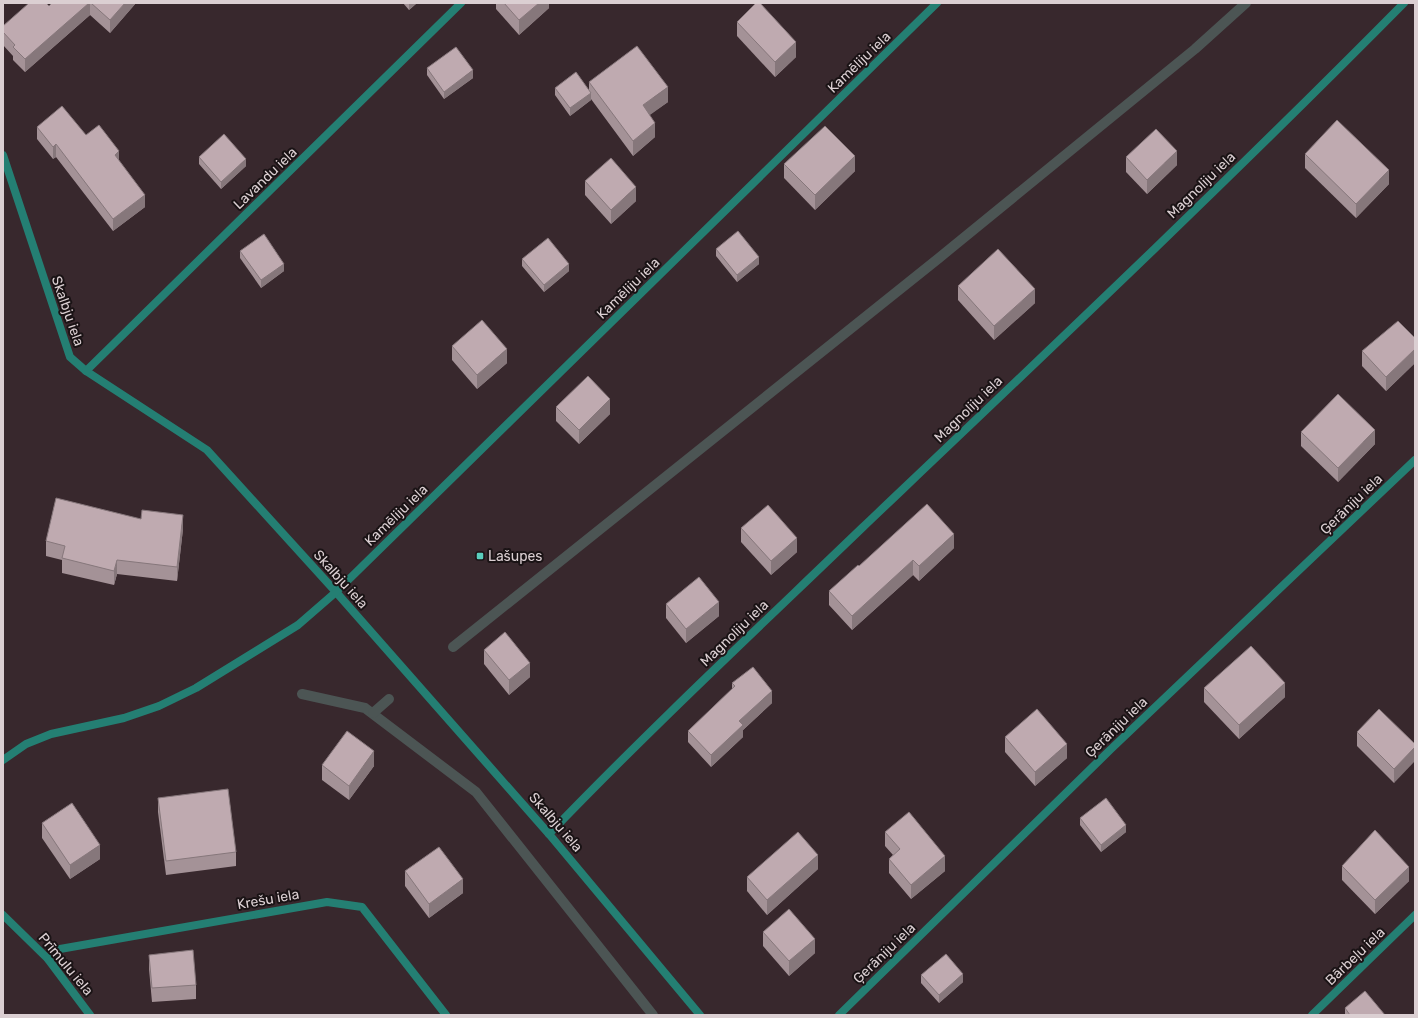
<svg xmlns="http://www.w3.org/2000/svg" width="1418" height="1018" font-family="Rubik,sans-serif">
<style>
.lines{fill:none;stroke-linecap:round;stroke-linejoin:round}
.stream{stroke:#4c5554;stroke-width:10}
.minor{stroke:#247f73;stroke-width:8}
.wall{fill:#a49297}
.shaded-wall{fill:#86777b}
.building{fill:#bfaab0;stroke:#86777b}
.poi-dot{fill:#5acebd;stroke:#1a1315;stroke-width:1.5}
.labels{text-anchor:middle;stroke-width:4;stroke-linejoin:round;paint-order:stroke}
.street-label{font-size:14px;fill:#dbcfd2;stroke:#1a1315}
.poi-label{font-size:14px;fill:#dbcfd2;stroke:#1a1315;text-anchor:start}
</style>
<rect width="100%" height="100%" fill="#38282d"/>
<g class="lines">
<!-- stream -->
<g class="stream">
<path d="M 453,647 L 939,258 L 1195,49 L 1246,3"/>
<path d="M 302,694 L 365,708 L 476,792 L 653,1015"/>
<path d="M 373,713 L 389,699"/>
</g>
<!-- minor -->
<g class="minor">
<path d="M 3,155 L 70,357 L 86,371 L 207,450 L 336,592 L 549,834 L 700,1015"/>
<path d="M 86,371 L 461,3"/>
<path d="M 3,760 L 26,744 L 51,734 L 124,718 L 159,706 L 196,688 L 298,625 L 336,592 L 937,3"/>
<path d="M 549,834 C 650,729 757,629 862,528 C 1044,355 1227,182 1404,3"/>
<path d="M 3,915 L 48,959 L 90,1015"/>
<path d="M 48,959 L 60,949 L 327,902 L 362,907 L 446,1015"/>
<path d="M 839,1015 L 1111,749 L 1415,460"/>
<path d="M 1312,1015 L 1415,915"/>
</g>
</g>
<!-- wall -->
<g class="wall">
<path d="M 52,3 L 136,3 L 110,33 L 90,15 L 25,72 L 13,60 L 13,56 L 3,45 L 3,26 L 49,6 Z"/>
<path d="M 403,3 L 417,3 L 409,10 Z"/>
<path d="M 496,3 L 549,3 L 549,8 L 519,35 L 496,9 Z"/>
<path d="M 737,22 L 796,57 L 775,77 L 737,36 Z"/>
<path d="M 427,68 L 473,78 L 444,99 L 427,75 Z"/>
<path d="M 589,82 L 668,102 L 649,115 L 655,137 L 633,156 L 591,99 L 591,100 L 570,116 L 555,95 L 555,88 L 589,90 Z"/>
<path d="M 37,127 L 86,135 L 119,161 L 145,207 L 113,231 L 56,157 L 53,159 L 37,139 Z"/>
<path d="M 1305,154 L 1389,184 L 1356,218 L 1305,168 Z"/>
<path d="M 199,157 L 246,166 L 221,189 L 199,164 Z"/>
<path d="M 1126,157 L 1177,165 L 1147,194 L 1126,172 Z"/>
<path d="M 784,164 L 855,171 L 815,210 L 784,178 Z"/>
<path d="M 585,181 L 636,201 L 611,224 L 585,195 Z"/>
<path d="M 716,249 L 759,264 L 737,282 L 716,256 Z"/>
<path d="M 240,251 L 284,271 L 261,288 L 240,258 Z"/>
<path d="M 522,259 L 569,271 L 544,292 L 522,266 Z"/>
<path d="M 958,286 L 1035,303 L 994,340 L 958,300 Z"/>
<path d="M 1415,338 L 1415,363 L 1386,391 L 1362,366 L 1362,351 Z"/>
<path d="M 452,346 L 507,363 L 477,389 L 452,360 Z"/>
<path d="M 556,407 L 610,414 L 579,444 L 556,421 Z"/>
<path d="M 1301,432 L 1375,444 L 1338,482 L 1301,446 Z"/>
<path d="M 141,519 L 183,529 L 177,581 L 117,574 L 114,585 L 62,573 L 62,560 L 46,556 L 46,541 Z"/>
<path d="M 741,528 L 797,552 L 771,575 L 741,542 Z"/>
<path d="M 954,548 L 919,581 L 913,575 L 852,630 L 829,605 L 829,591 L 859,566 Z"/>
<path d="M 666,604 L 719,616 L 686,643 L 666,618 Z"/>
<path d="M 484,650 L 530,677 L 509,695 L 484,664 Z"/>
<path d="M 732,683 L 772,703 L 743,730 L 743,737 L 711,767 L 688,742 L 688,731 L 732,689 Z"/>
<path d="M 1204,688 L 1285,697 L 1239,739 L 1204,702 Z"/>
<path d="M 1357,732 L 1415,744 L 1394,783 L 1357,746 Z"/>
<path d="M 1005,737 L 1067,758 L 1035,786 L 1005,752 Z"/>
<path d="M 322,765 L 374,766 L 349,800 L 322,780 Z"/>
<path d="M 158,798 L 236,852 L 236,866 L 166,875 L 158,812 Z"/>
<path d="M 1080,818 L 1126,832 L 1101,852 L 1080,825 Z"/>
<path d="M 42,823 L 100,859 L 70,879 L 42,838 Z"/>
<path d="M 885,832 L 945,871 L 911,899 L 889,873 L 889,859 L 893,855 L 885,846 Z"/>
<path d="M 1342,866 L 1409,881 L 1375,914 L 1342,880 Z"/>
<path d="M 818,869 L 767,915 L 747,891 L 747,877 Z"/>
<path d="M 405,871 L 463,893 L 429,918 L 405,886 Z"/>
<path d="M 763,932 L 815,953 L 789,976 L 763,946 Z"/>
<path d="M 149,955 L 196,985 L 196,999 L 152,1002 L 149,969 Z"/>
<path d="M 921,975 L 963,982 L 939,1003 L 921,983 Z"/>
<path d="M 1345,1008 L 1385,1015 L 1345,1015 Z"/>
</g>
<!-- shaded-wall -->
<g class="shaded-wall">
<path d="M 89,3 L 90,3 L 90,15 L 25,72 L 25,59 Z"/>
<path d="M 125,3 L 136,3 L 110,33 L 110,20 Z"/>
<path d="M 409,3 L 417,3 L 409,10 Z"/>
<path d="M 539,3 L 549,3 L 549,8 L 519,35 L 519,20 Z"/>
<path d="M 796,42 L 796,57 L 775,77 L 775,62 Z"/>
<path d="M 473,70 L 473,78 L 444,99 L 444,92 Z"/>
<path d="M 668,87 L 668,102 L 643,120 L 643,105 Z"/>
<path d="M 591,93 L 591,100 L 570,116 L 570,108 Z"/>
<path d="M 655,123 L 655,137 L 633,156 L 633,141 Z"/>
<path d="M 56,144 L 56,157 L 53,159 L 53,147 Z"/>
<path d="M 119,151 L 119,163 L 115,155 Z"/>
<path d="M 1177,151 L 1177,165 L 1147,194 L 1147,180 Z"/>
<path d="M 855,156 L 855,171 L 815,210 L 815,195 Z"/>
<path d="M 246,159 L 246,166 L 221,189 L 221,182 Z"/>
<path d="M 1389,170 L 1389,184 L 1356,218 L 1356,204 Z"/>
<path d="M 636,187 L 636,201 L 611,224 L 611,210 Z"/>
<path d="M 145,195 L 145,207 L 113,231 L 113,219 Z"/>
<path d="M 759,257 L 759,264 L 737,282 L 737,275 Z"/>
<path d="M 284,264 L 284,271 L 261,288 L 261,280 Z"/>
<path d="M 569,264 L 569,271 L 544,292 L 544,285 Z"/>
<path d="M 1035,289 L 1035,303 L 994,340 L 994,326 Z"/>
<path d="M 507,349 L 507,363 L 477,389 L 477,375 Z"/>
<path d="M 1415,349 L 1415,363 L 1386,391 L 1386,377 Z"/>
<path d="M 610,399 L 610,414 L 579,444 L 579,430 Z"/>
<path d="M 1375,430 L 1375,444 L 1338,482 L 1338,468 Z"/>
<path d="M 183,515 L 183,529 L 177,581 L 177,567 Z"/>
<path d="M 954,534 L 954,548 L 919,581 L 919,566 Z"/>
<path d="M 797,538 L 797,552 L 771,575 L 771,561 Z"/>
<path d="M 117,560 L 117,574 L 114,585 L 114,571 Z"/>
<path d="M 913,560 L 913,575 L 852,630 L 852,616 Z"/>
<path d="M 719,602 L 719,616 L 686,643 L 686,629 Z"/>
<path d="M 530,663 L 530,677 L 509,695 L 509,680 Z"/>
<path d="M 1285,683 L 1285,697 L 1239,739 L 1239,725 Z"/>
<path d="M 772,691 L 772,703 L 743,730 L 743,737 L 711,767 L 711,755 L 739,721 Z"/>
<path d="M 1067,744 L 1067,758 L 1035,786 L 1035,772 Z"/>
<path d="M 1415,747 L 1415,761 L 1394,783 L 1394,769 Z"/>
<path d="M 374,751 L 374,766 L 349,800 L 349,786 Z"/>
<path d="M 1126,825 L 1126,832 L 1101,852 L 1101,845 Z"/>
<path d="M 100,845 L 100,859 L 70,879 L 70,865 Z"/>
<path d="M 818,855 L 818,869 L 767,915 L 767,900 Z"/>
<path d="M 945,856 L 945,871 L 911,899 L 911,885 Z"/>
<path d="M 1409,867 L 1409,881 L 1375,914 L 1375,900 Z"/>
<path d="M 463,879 L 463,893 L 429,918 L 429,904 Z"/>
<path d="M 815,939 L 815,953 L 789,976 L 789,961 Z"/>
<path d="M 963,974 L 963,982 L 939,1003 L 939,995 Z"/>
</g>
<!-- building -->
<g class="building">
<path d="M 29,3 L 46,3 L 49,6 L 52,3 L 89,3 L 25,59 L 13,47 L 15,45 L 3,32 L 3,26 Z"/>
<path d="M 91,3 L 125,3 L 110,20 Z"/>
<path d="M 504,3 L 539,3 L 519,20 Z"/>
<path d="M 756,3 L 760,3 L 796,42 L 775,62 L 737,22 Z"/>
<path d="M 637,46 L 668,87 L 643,105 L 655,123 L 633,141 L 589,82 Z"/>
<path d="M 456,47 L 473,70 L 444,92 L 427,68 Z"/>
<path d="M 576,72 L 591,93 L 570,108 L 555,88 Z"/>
<path d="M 62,106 L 86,135 L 99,125 L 119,151 L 115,155 L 145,195 L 113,219 L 56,144 L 53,147 L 37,127 Z"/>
<path d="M 1337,120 L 1389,170 L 1356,204 L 1305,154 Z"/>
<path d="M 825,126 L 855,156 L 815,195 L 784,164 Z"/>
<path d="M 1156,129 L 1177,151 L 1147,180 L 1126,157 Z"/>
<path d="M 224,134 L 246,159 L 221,182 L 199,157 Z"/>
<path d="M 611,158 L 636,187 L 611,210 L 585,181 Z"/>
<path d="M 738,231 L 759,257 L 737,275 L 716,249 Z"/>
<path d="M 264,234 L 284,264 L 261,280 L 240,251 Z"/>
<path d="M 548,238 L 569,264 L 544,285 L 522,259 Z"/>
<path d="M 998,249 L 1035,289 L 994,326 L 958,286 Z"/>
<path d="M 482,320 L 507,349 L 477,375 L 452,346 Z"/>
<path d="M 1398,321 L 1415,338 L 1415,349 L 1386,377 L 1362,351 Z"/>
<path d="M 588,376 L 610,399 L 579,430 L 556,407 Z"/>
<path d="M 1338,394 L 1375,430 L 1338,468 L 1301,432 Z"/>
<path d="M 56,498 L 141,519 L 142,510 L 183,515 L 177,567 L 117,560 L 114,571 L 62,558 L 65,546 L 46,541 Z"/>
<path d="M 927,504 L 954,534 L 919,566 L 913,560 L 852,616 L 829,591 L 858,565 L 859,566 Z"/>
<path d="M 768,505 L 797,538 L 771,561 L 741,528 Z"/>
<path d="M 699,577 L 719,602 L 686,629 L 666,604 Z"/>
<path d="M 505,632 L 530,663 L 509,680 L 484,650 Z"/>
<path d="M 1251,646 L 1285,683 L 1239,725 L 1204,688 Z"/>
<path d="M 753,667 L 772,691 L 739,721 L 743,725 L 711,755 L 688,731 L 735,686 L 732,683 Z"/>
<path d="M 1037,709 L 1067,744 L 1035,772 L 1005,737 Z"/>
<path d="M 1379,709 L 1415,744 L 1415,747 L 1394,769 L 1357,732 Z"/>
<path d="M 347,731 L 374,751 L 349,786 L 322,765 Z"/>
<path d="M 228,789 L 236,852 L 166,861 L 158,798 Z"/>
<path d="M 1106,798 L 1126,825 L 1101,845 L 1080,818 Z"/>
<path d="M 72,803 L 100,845 L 70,865 L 42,823 Z"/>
<path d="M 909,812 L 945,856 L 911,885 L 889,859 L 900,849 L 885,832 Z"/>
<path d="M 1375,830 L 1409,867 L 1375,900 L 1342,866 Z"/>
<path d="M 798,832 L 818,855 L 767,900 L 747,877 Z"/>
<path d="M 439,847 L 463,879 L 429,904 L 405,871 Z"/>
<path d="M 789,909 L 815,939 L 789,961 L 763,932 Z"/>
<path d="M 193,950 L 196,985 L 152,988 L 149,955 Z"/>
<path d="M 946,954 L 963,974 L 939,995 L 921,975 Z"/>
<path d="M 1365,991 L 1385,1015 L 1350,1015 L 1345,1008 Z"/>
</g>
<!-- markers -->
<rect class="poi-dot" x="476" y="552" width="8" height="8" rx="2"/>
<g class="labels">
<!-- street labels -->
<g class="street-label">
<text transform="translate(859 62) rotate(-44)" y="5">Kamēliju iela</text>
<text transform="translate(265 178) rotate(-44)" y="5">Lavandu iela</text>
<text transform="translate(1201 185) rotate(-44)" y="5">Magnoliju iela</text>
<text transform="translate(628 288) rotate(-44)" y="5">Kamēliju iela</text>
<text transform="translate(68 311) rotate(71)" y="5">Skalbju iela</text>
<text transform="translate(968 409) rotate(-44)" y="5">Magnoliju iela</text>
<text transform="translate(1351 504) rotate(-44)" y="5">Ģerāniju iela</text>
<text transform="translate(396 515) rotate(-44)" y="5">Kamēliju iela</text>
<text transform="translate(341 579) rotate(48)" y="5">Skalbju iela</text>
<text transform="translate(734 633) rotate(-44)" y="5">Magnoliju iela</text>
<text transform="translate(1116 727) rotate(-44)" y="5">Ģerāniju iela</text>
<text transform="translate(556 822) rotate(49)" y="5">Skalbju iela</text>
<text transform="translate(268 899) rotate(-10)" y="5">Krešu iela</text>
<text transform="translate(884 953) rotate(-44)" y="5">Ģerāniju iela</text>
<text transform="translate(1355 956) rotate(-44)" y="5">Bārbeļu iela</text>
<text transform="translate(66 964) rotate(50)" y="5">Prīmulu iela</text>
</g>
<!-- poi labels -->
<g class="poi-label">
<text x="488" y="561">Lašupes</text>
</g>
</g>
<!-- border -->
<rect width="1418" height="1018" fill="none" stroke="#dbcfd2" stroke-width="8"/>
</svg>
